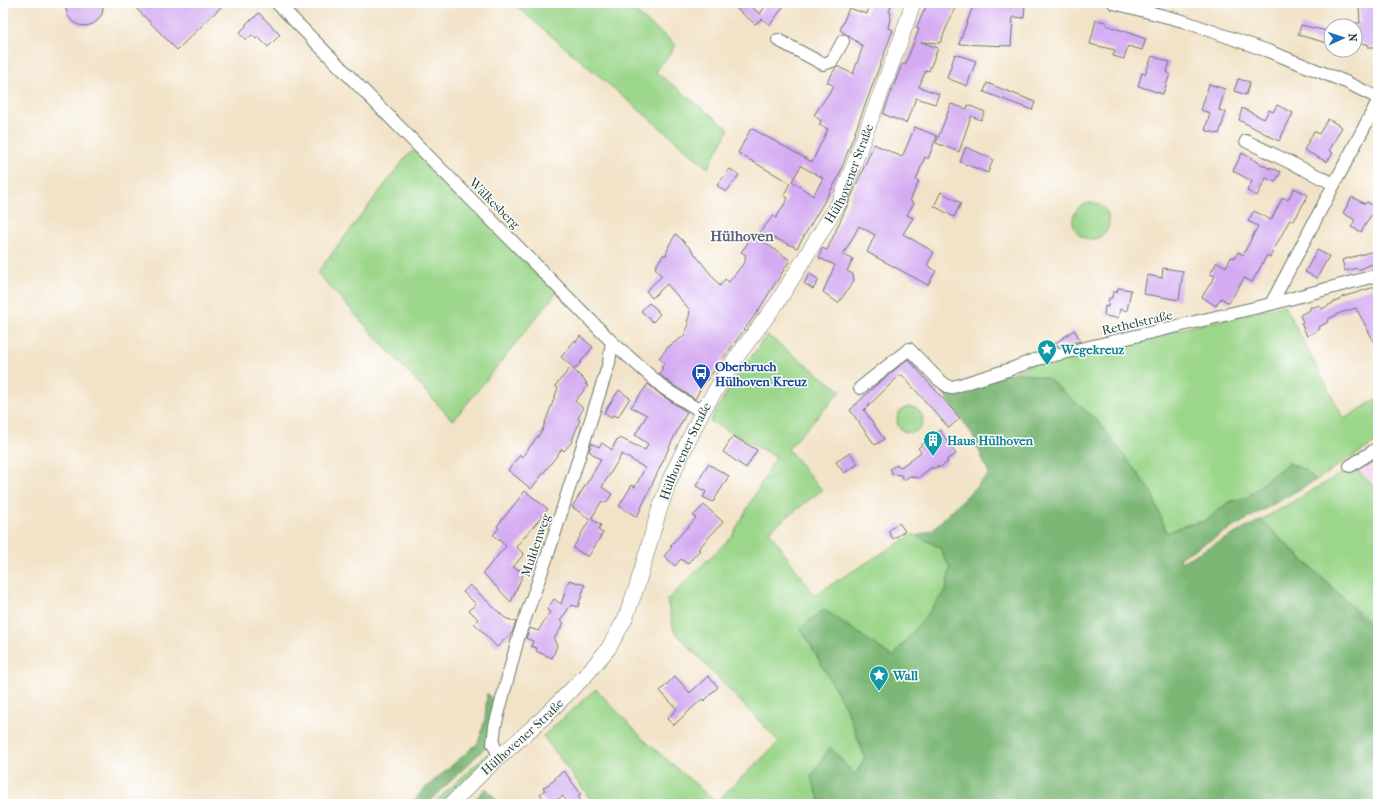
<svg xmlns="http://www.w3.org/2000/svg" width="1381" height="807" font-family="'IM FELL French Canon',serif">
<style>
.built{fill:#eed0e7}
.green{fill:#9bd68a;stroke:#5d8a5f}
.forest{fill:#7cb776;stroke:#4e7a55}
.building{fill:#d4abf2;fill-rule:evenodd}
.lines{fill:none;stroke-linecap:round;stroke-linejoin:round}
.minor-casing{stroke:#697768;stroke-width:14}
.major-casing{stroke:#697768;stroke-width:16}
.minor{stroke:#fff;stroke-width:12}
.major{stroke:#fff;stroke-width:15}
.labels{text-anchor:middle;stroke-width:3;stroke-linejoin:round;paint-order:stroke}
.street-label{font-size:13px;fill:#1f3d34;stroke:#fff}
.culture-label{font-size:13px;font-weight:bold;fill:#0d838f;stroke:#fff;text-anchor:start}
.transit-label{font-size:13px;font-weight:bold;fill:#164399;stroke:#fff;text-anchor:start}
.quarter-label{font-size:15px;font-weight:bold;fill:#5e6476;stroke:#fff}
</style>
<rect width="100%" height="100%" fill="#fff"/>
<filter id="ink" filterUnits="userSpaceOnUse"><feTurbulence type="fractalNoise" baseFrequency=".025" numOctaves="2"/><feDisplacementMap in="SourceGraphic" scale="8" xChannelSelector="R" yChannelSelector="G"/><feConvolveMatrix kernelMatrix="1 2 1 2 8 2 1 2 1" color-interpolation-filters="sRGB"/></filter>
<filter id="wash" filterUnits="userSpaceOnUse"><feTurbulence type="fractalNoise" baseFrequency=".012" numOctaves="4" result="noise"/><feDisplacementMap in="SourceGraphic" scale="16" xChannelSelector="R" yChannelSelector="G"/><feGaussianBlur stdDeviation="0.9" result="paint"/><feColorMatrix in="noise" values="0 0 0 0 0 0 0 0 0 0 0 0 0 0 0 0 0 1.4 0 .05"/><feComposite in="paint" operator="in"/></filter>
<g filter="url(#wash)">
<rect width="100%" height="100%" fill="#f2e3c8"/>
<!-- built -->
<path class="built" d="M 1378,452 L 1378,490 L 1353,467 Z"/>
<!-- green -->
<g class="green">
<path d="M 518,3 L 624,3 L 676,45 L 656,72 L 729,129 L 708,168 L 516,6 Z"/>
<path d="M 411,152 L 418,152 L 557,292 L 453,421 L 317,273 L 406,157 Z"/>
<circle cx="1091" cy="221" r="18"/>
<path d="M 1286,305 L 1291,318 L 1344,419 L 1378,398 L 1378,441 L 1316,480 L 1305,470 L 1289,463 L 1271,476 L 1248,497 L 1229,502 L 1205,521 L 1183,526 L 1167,534 L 1151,491 L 1015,372 L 1032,363 Z"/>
<path d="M 767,335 L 841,391 L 788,449 L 822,490 L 769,531 L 814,595 L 913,534 L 939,547 L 950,568 L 946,590 L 892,658 L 824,610 L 801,628 L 847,710 L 865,758 L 855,775 L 830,748 L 811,777 L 821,804 L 687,804 L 680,798 L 672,804 L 594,804 L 543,736 L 596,689 L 643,739 L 716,802 L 779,742 L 674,631 L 667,600 L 732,536 L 776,457 L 710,421 L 737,376 Z"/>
<circle cx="910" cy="420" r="13"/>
<path d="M 1353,467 L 1378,490 L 1378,630 L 1261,520 Z"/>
<path d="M 489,752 L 488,758 L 440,804 L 433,804 Z"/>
</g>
<!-- forest -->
<g class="forest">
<path d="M 1015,372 L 1047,378 L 1098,421 L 1151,491 L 1167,533 L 1183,526 L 1205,521 L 1229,502 L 1248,497 L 1271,476 L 1289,463 L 1305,470 L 1316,480 L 1179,558 L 1181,562 L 1261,520 L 1378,632 L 1378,804 L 821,804 L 811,777 L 830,747 L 855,775 L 865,758 L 847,710 L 801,628 L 824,609 L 893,657 L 946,590 L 950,568 L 939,547 L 917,536 L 932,530 L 989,474 L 972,434 L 943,392 Z"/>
<path d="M 487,693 L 495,703 L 488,745 L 427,804 L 412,804 L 422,791 L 478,743 L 485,720 Z"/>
<path d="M 486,788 L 500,804 L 470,804 Z"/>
</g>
<g id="blocks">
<!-- building -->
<g class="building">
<path d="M 67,3 L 104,3 L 102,14 L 98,20 L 93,24 L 86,26 L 79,25 L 73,22 L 68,16 L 66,9 Z"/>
<path d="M 131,3 L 225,3 L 177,50 Z"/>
<path d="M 730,3 L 746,3 L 760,14 L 767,3 L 786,3 L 770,25 L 762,19 L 755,24 Z"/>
<path d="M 870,3 L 892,3 L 889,12 L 891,13 L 888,28 L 893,30 L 838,178 L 797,248 L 760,232 L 773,216 L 776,218 L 788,198 L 784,195 L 790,183 L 738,153 L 751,128 L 812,162 L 828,129 L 819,125 L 821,121 L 814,115 L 834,86 L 827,82 L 837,66 L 853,74 L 863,46 L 840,30 L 849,8 L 867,14 ZM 801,166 L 823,178 L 813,196 L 792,181 Z"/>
<path d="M 933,3 L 957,3 L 940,43 L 921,42 L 938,48 L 929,71 L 926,70 L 919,87 L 939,94 L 935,104 L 916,98 L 906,123 L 883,114 L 902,64 L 905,65 L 919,29 L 916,28 L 925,9 L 928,5 Z"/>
<path d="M 974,3 L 1025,3 L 1024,18 L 1013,17 L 1011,46 L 959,44 Z"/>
<path d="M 1378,6 L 1378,47 L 1368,47 L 1368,44 L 1355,43 L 1355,23 L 1360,23 L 1359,7 Z"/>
<path d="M 259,13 L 280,35 L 268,47 L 258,37 L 256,39 L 252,35 L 246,40 L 239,33 L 246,26 L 246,24 L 250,20 L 252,20 Z"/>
<path d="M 1096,20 L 1106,22 L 1106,25 L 1146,39 L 1142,50 L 1128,46 L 1124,59 L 1113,56 L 1115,50 L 1090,44 Z"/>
<path d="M 1301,25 L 1331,32 L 1331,44 L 1298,35 Z"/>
<path d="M 955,54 L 976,61 L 967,86 L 947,78 Z"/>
<path d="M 1152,56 L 1170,62 L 1167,72 L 1170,74 L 1163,94 L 1138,86 L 1142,73 L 1145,74 Z"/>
<path d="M 1238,79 L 1250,82 L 1246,95 L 1234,91 Z"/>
<path d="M 987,83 L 1035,102 L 1032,110 L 984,92 Z"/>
<path d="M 1209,84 L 1225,89 L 1219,110 L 1226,112 L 1219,134 L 1205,130 L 1210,113 L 1201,110 Z"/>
<path d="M 951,104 L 967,109 L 968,105 L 985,112 L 981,120 L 971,116 L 959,152 L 936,143 Z"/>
<path d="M 1277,105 L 1293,113 L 1279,141 L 1239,120 L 1242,108 L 1264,119 L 1269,110 L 1273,112 Z"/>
<path d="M 1328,119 L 1342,127 L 1329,151 L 1333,153 L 1327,162 L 1304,150 L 1314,131 L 1319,134 Z"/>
<path d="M 915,127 L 937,136 L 928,159 L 925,157 L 916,180 L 919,181 L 910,201 L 914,203 L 907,215 L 913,218 L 903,234 L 934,252 L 927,265 L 936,271 L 928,285 L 874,256 L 867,252 L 875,235 L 859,226 L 843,255 L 853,259 L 847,271 L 853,274 L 854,281 L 838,303 L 823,292 L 835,265 L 819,258 L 822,248 L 827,250 L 848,204 L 874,144 L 902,157 Z"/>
<path d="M 966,147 L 993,159 L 988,173 L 960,162 Z"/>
<path d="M 1242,153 L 1270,169 L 1270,167 L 1281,172 L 1275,182 L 1266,178 L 1257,196 L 1247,191 L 1252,181 L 1233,171 Z"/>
<path d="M 730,169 L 739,175 L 726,192 L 717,185 Z"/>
<path d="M 1294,188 L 1308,195 L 1294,221 L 1290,219 L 1270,257 L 1267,255 L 1252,282 L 1244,278 L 1229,303 L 1221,298 L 1216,306 L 1202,297 L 1215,276 L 1210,274 L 1217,262 L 1226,267 L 1231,257 L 1234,258 L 1238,252 L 1243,255 L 1258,226 L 1248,221 L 1254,211 L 1271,220 L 1283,197 L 1288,200 Z"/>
<path d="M 941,192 L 961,203 L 954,217 L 934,206 Z"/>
<path d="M 1352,197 L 1365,204 L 1367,202 L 1376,207 L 1361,232 L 1351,227 L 1355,220 L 1343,213 Z"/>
<path d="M 676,234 L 690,248 L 720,286 L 725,279 L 729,282 L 746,260 L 744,258 L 746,255 L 741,252 L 748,243 L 746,241 L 752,234 L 790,260 L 756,314 L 701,388 L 695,399 L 670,383 L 659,374 L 663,368 L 661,367 L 664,363 L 659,358 L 668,347 L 684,336 L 689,324 L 687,321 L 689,317 L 690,310 L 667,284 L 652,298 L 646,291 L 662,276 L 655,268 L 663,255 L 666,255 L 669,245 Z"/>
<path d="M 1317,250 L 1329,256 L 1317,278 L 1305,272 Z"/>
<path d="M 1374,251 L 1377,262 L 1358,270 L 1357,268 L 1345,271 L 1342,260 Z"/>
<path d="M 1163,268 L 1183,271 L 1179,300 L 1144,294 L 1147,275 L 1162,278 Z"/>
<path d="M 810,274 L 819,280 L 813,289 L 804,283 Z"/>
<path d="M 1378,286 L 1378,349 L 1356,308 L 1340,313 L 1327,320 L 1328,322 L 1319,327 L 1320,329 L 1307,336 L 1301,323 L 1303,322 L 1300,315 L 1310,310 L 1310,307 L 1315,307 L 1319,305 L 1322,309 L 1342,298 L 1342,297 Z"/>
<path d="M 1118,288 L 1131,290 L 1127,311 L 1120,309 L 1118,318 L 1104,316 L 1105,306 L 1108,307 L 1109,298 L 1112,298 L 1113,292 L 1117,292 Z"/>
<path d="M 649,303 L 658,310 L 657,311 L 660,314 L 653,322 L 641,311 Z"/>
<path d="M 1074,330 L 1081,341 L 1050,347 Z"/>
<path d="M 580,336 L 593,347 L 575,369 L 561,357 L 575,340 L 576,342 Z"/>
<path d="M 908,359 L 960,418 L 949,428 L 901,374 L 864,410 L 884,439 L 875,445 L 850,410 L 876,385 Z"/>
<path d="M 571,367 L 587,383 L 585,384 L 588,386 L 575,401 L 583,408 L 578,419 L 580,420 L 571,443 L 564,451 L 562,449 L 531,489 L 508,470 L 520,455 L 522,457 L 542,431 L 558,388 L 555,386 Z"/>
<path d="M 648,384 L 661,395 L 687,412 L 674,437 L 637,517 L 619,506 L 632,485 L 635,487 L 645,468 L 622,454 L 602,487 L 612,494 L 606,503 L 602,501 L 591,519 L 601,525 L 598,530 L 603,533 L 588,557 L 573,548 L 590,519 L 572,507 L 601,460 L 589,451 L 591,443 L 599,447 L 602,443 L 612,450 L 617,439 L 619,440 L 620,438 L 645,450 L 648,444 L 635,435 L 647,415 L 631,407 Z"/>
<path d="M 619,390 L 630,398 L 618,417 L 613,415 L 611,418 L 604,413 Z"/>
<path d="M 940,430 L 956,454 L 946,460 L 948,462 L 939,468 L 938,466 L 933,469 L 932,467 L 918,478 L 910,476 L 904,480 L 901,475 L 891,474 L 892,472 L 890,469 L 896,465 L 901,467 L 921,452 L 918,448 Z"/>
<path d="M 733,436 L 757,450 L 746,468 L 723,452 Z"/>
<path d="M 850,453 L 858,464 L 844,473 L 836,462 Z"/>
<path d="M 708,464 L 729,476 L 713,502 L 703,497 L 706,492 L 696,486 Z"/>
<path d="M 525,491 L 548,509 L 516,547 L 524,554 L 513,567 L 524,572 L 511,602 L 483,573 L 506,546 L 493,535 L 499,528 L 497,526 Z"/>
<path d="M 704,505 L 723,522 L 698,549 L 700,550 L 687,564 L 681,559 L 675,566 L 664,556 L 672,547 L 670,546 L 696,518 L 693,516 Z"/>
<path d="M 899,523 L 905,531 L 893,539 L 888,531 Z"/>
<path d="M 569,580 L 585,585 L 578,607 L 571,605 L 560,621 L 564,623 L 554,639 L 557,646 L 552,658 L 536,651 L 537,648 L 531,646 L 533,641 L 526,638 L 530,628 L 538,631 L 550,612 L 547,610 L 554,599 L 561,604 Z"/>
<path d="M 470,585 L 505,618 L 516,622 L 512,633 L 497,647 L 474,623 L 478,619 L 469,610 L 476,604 L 463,592 Z"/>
<path d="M 675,676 L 690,693 L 708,676 L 718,687 L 704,701 L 702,699 L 674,725 L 667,719 L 677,709 L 660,691 Z"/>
<path d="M 564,771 L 581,794 L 578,796 L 583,804 L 569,804 L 563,796 L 550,804 L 547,804 L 540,794 L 545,790 L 543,788 L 556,779 L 555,777 Z"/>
</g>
</g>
</g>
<g filter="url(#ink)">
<use href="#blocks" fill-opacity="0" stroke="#697768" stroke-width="1"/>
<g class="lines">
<!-- minor casing -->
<g class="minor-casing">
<g id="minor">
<path d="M 277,3 L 612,342 L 665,389 L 702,412"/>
<path d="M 1114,3 L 1183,21 L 1268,51 L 1346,82 L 1378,98"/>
<path d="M 778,40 L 823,64 L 832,61 L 843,41"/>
<path d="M 1246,141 L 1334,184"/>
<path d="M 1271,304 L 1378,101"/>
<path d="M 860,388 L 909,349 L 938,379 L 950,388 L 1011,369 L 1034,360 L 1271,304 L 1378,275"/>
<path d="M 1350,466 L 1378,448"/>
<path d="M 500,757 L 493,744 L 495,726 L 519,635 L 549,551 L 609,363 L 612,342"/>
</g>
</g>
<!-- major casing -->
<g class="major-casing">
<g id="major">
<path id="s1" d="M 451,804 L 485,770 L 542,719 L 585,676 L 608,649 L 625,619 L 637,586 L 658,514 L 670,479 L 702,412 L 735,359 L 777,303 L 840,201 L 901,39 L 913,3"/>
</g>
</g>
<!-- minor -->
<use href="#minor" class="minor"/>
<!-- major -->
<use href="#major" class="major"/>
</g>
</g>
<!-- icons -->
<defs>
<g id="sight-pin" transform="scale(1)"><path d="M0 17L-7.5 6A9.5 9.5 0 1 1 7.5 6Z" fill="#0f9aa8" stroke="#fff"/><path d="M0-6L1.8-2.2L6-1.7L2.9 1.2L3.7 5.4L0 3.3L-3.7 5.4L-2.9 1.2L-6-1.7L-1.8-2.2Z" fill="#fff"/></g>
<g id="bus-pin" transform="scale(1)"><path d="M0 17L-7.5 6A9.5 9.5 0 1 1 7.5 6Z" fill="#1a4fb4" stroke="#fff"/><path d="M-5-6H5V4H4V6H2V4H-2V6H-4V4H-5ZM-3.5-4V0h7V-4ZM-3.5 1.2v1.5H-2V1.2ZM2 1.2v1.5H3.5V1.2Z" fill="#fff"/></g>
<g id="building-pin" transform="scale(1)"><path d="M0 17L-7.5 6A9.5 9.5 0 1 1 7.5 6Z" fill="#0f9aa8" stroke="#fff"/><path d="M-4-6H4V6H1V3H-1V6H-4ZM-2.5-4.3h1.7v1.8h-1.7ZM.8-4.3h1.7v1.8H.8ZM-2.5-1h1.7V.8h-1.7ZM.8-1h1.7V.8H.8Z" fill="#fff"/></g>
</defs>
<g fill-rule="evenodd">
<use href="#sight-pin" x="1047" y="349"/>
<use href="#bus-pin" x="701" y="373"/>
<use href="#building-pin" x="933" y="440"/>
<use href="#sight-pin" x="879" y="675"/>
</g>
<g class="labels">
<!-- street labels -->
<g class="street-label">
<text dy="5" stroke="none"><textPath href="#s1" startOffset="758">Hülhovener Straße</textPath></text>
<text transform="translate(495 203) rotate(45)" y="5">Wälkesberg</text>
<text transform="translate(1137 322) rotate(-13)" y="5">Rethelstraße</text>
<text dy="5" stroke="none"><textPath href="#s1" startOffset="434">Hülhovener Straße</textPath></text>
<text transform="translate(535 545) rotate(-71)" y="5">Muldenweg</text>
<text dy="5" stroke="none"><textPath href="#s1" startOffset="98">Hülhovener Straße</textPath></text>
</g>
<!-- culture labels -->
<g class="culture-label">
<text x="1061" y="354">Wegekreuz</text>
<text x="947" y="445">Haus Hülhoven</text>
<text x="893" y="680">Wall</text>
</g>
<!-- transit labels -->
<g class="transit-label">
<text x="715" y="371">Oberbruch<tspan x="715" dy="15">Hülhoven Kreuz</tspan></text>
</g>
<!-- quarter labels -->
<g class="quarter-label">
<text x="742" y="241">Hülhoven</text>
</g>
</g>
<!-- margin -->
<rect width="1381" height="807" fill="none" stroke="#fff" stroke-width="16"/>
<!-- north arrow -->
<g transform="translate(1343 38) rotate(87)"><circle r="19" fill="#ffffff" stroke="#a5b1ae"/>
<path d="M0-3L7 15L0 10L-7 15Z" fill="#1f6fb2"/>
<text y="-6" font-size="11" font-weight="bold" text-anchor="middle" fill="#1f3d34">N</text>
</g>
</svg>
